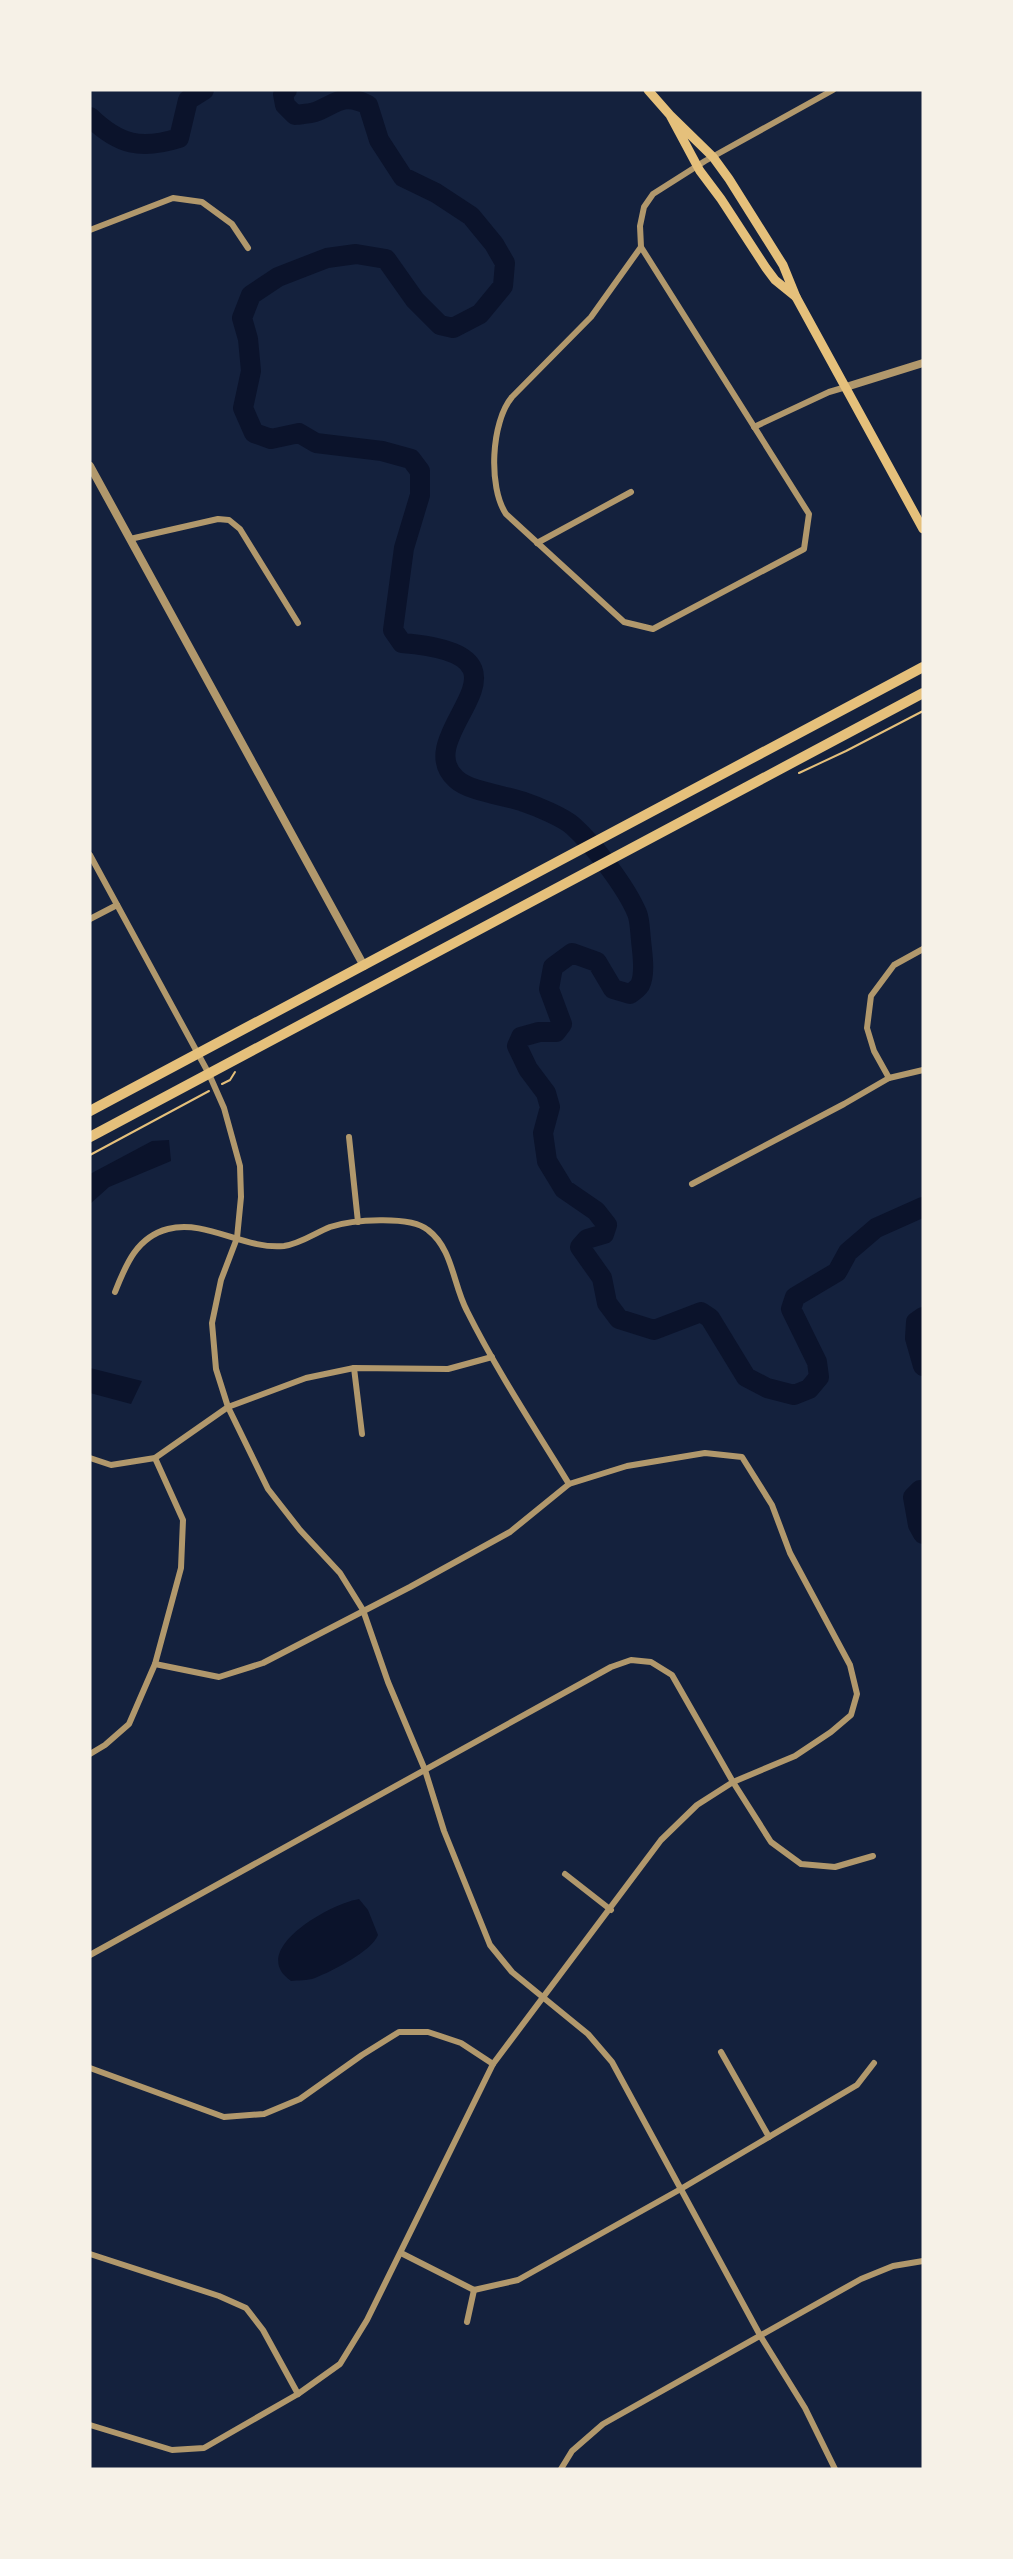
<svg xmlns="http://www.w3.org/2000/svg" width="1013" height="2559" font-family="Arial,sans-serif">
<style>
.water{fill:#0b132b}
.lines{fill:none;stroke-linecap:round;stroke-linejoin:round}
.river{stroke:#0b132b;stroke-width:20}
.path{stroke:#e5c07b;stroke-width:2}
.minor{stroke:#b1986c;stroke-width:6}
.tertiary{stroke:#b1986c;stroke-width:8}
.secondary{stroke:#e5c07b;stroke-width:9}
.trunk{stroke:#e5c07b;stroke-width:10}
</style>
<rect width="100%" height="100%" fill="#14213d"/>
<!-- water -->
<g class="water">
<path d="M 169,1140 L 171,1161 L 109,1187 L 90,1204 L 90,1174 L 152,1141 Z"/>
<path d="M 90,1368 L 142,1381 L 131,1404 L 90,1393 Z"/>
<path d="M 359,1899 L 368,1910 L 378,1935 C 371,1952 332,1971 315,1978 C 307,1981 298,1980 291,1981 C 246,1950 332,1903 359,1899 Z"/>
</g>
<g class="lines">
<!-- river -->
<g class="river">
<path d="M 287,90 L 283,94 L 285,105 L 295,115 C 301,114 309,114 315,112 C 336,104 343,92 368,105 L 379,140 L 403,177 L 436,193 L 471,216 L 494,244 L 505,263 L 503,286 L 480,314 L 453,328 L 440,325 L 415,300 L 386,259 L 356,254 L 327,258 L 278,277 L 251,295 L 242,318 L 248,339 L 251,371 L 243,408 L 254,433 L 271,439 L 299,433 L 316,443 L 382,451 L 411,459 L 420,471 L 420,495 L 404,548 L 393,630 L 402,643 C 557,656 406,734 456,779 C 470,792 505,795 524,802 C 536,806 563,817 573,826 C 594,845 626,887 637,913 C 640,920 640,932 641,940 C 642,952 646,973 640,985 C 638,988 633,992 630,994 L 613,989 L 597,962 L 572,953 L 553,967 L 549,989 L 562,1024 L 556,1032 L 539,1032 L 521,1037 L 517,1046 L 528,1069 L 546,1093 L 550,1107 L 543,1133 L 547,1161 L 564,1189 L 596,1211 L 607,1225 L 604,1234 L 587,1239 L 580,1247 L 602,1278 L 607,1303 L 619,1319 L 654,1330 L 701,1312 L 710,1318 L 746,1377 L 767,1388 L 794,1395 L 809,1389 L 819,1377 L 817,1362 L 791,1309 L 795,1297 L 837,1272 L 848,1252 L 876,1228 L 923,1207"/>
<path d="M 90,117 C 119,145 141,150 179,138 L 188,100 L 204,90"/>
<path d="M 923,1317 L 916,1322 L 915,1338 L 923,1366"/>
<path d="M 923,1490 L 920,1490 L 913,1497 L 918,1525 L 923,1534"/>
</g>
<!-- path -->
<g class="path">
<path d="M 799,773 L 846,751 L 923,711"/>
<path d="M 222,1084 L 230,1080 L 235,1072"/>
<path d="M 90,1155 L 209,1091"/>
</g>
<!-- minor -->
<g class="minor">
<path d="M 90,230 L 173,198 L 202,202 L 232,224 L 248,248"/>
<path d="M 641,247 L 809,514 L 804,549 L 653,629 L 624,622 L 506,514 C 488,487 491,422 512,397 L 591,317 L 641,247 L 640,226 L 644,207 L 653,194 L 705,161 L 833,90"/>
<path d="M 754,427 L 829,392 L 846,387"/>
<path d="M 130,539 L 218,519 L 229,520 L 240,529 L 298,623"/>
<path d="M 537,543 L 631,492"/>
<path d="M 90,855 L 209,1074 L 224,1108 L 240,1166 L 241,1197 L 237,1238 L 221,1280 L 212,1323 L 216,1369 L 228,1407 L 268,1489 L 300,1530 L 340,1573 L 363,1610 L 388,1682 L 425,1770 L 444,1831 L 490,1945 L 512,1972 L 588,2034 L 612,2062 L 761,2337 L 805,2408 L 835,2469"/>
<path d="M 90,919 L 117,905"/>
<path d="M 889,1078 L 874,1051 L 867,1028 L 871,996 L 894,965 L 923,949"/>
<path d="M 349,1137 L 358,1222"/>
<path d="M 692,1184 L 844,1104 L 889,1078 L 923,1070"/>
<path d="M 115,1292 C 126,1264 137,1237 168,1229 C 206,1219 245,1250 284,1246 C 300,1244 315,1233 330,1227 C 351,1220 410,1215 428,1230 C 453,1249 453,1285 467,1311 C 497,1371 534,1427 569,1484"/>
<path d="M 354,1368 L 362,1434"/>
<path d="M 90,1458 L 111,1465 L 155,1458 L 228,1407 L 306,1378 L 354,1368 L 448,1369 L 492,1357"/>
<path d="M 155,1664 L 181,1568 L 183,1520 L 155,1458"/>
<path d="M 90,1754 L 105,1745 L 129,1724 L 155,1664 L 219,1677 L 263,1663 L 410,1587 L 510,1532 L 569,1484 L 627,1466 L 705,1453 L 742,1457 L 772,1505 L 790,1553 L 850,1665 L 857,1694 L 851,1715 L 831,1732 L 795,1756 L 733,1782 L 697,1805 L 661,1840 L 493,2064 L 367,2320 L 340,2364 L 298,2394 L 204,2448 L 172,2450 L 90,2425"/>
<path d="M 565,1874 L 611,1910"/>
<path d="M 90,1955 L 611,1667 L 631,1660 L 651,1662 L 672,1675 L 733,1782 L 771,1842 L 801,1864 L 835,1867 L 873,1856"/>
<path d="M 721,2052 L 769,2137"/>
<path d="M 90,2068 L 224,2117 L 264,2114 L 300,2099 L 362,2055 L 399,2032 L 428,2032 L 461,2043 L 493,2064"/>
<path d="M 401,2253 L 474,2290 L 518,2280 L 679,2190 L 857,2085 L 874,2063"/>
<path d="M 90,2254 L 219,2296 L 246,2308 L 263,2330 L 298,2394"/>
<path d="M 467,2322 L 474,2290"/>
<path d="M 561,2469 L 572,2451 L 603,2424 L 861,2279 L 893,2266 L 923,2261"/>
</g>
<!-- tertiary -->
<g class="tertiary">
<path d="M 846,387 L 923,363"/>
<path d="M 90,466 L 364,966"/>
</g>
<!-- secondary -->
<g class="secondary">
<path d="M 648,90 L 670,115 L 713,157 L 729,179 L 783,265 L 796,297 L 775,280 L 766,268 L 721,199 L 700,171 L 670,115"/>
<path d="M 796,297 L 923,529"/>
</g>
<!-- trunk -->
<g class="trunk">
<path d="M 90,1111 L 923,667"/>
<path d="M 90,1137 L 923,693"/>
</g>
</g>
<!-- border -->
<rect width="1013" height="2559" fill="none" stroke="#f6f1e7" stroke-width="183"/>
</svg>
